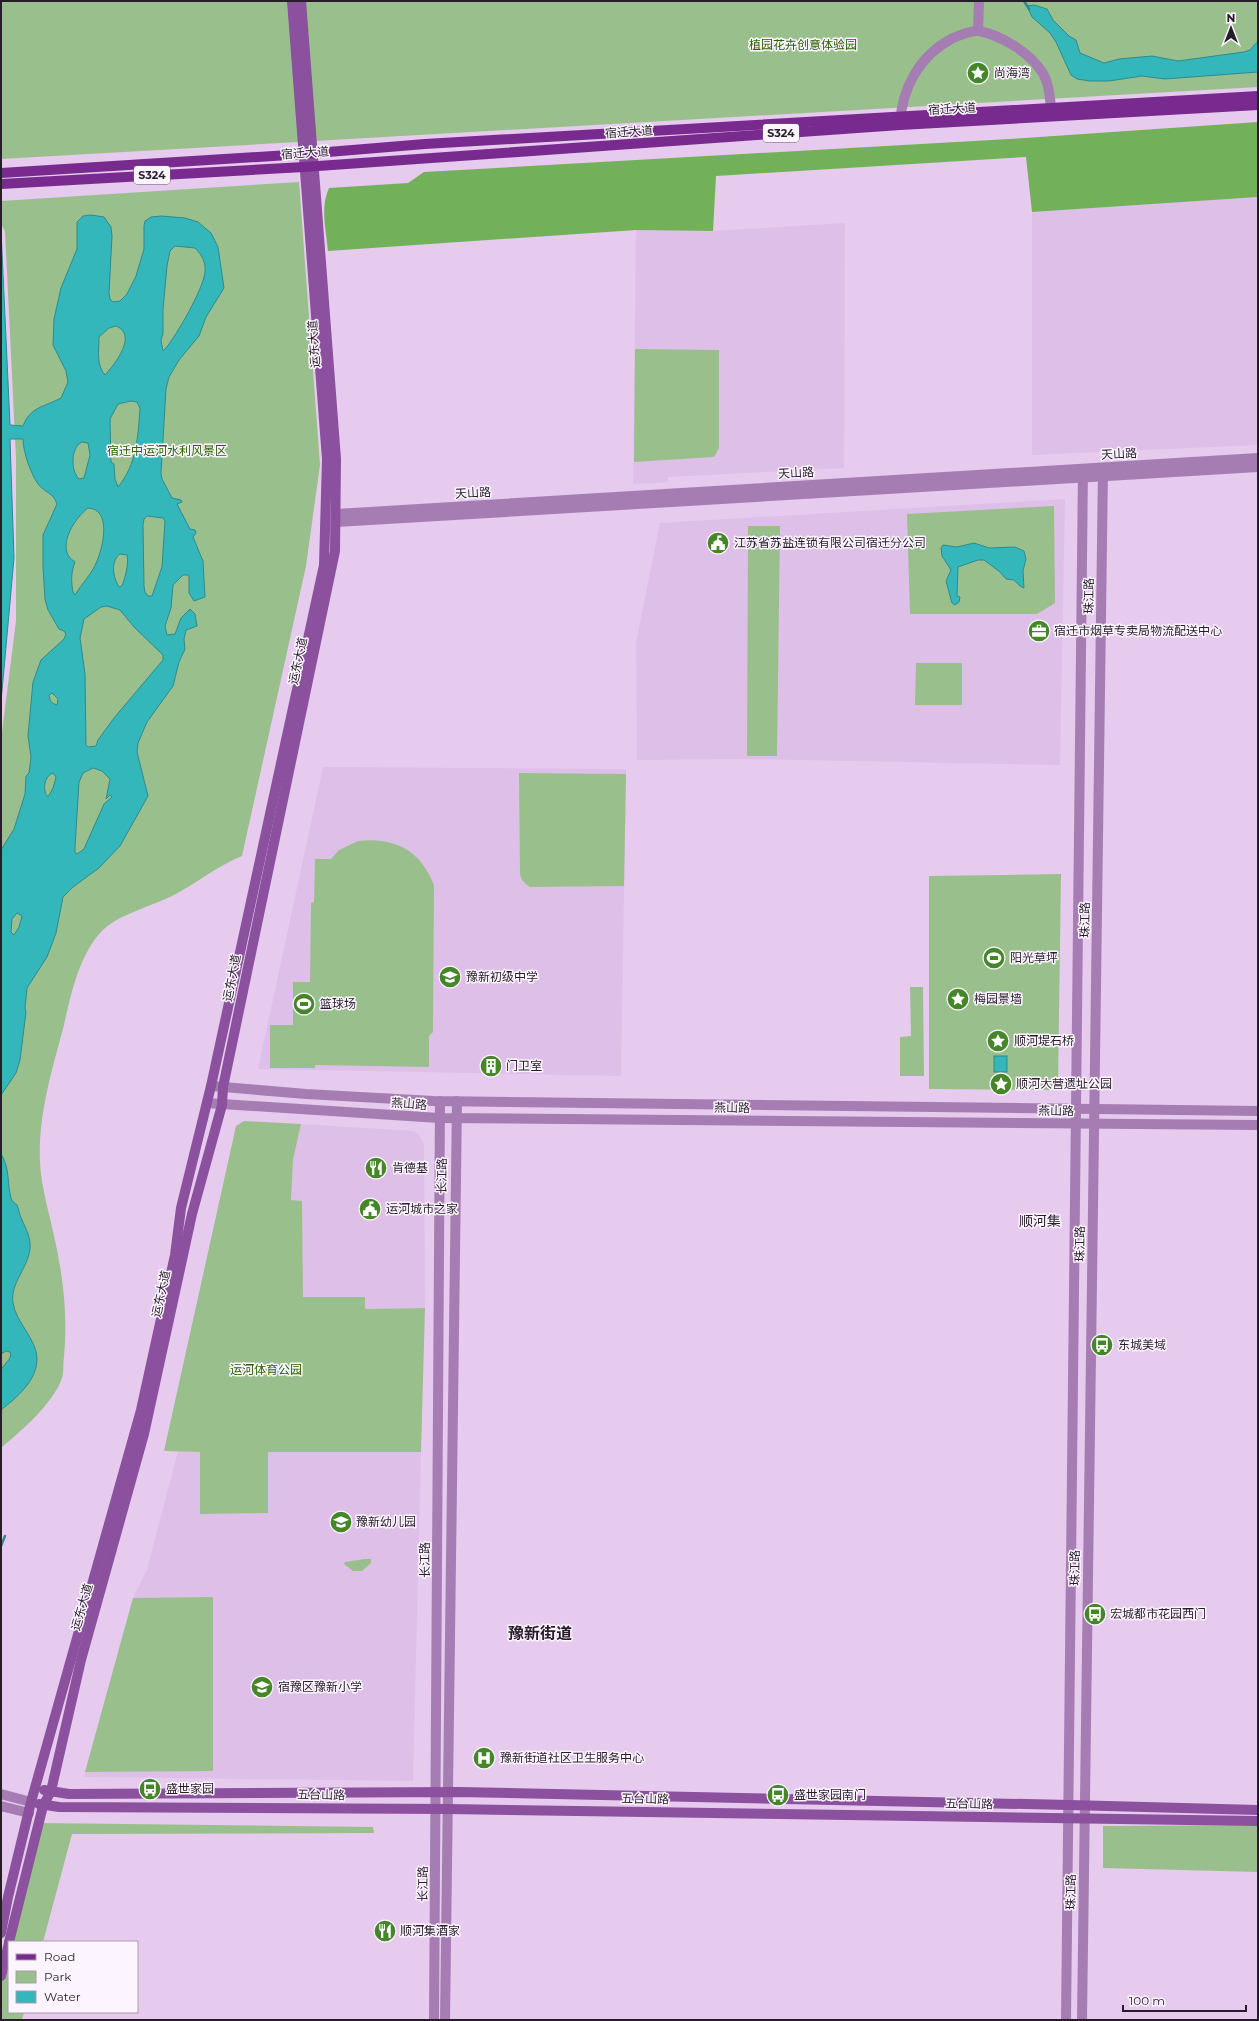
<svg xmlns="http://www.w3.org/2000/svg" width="1259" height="2021" font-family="Montserrat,'Noto Sans SC',sans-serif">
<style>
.built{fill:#debfe8}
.green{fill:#99c08c}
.forest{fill:#72b15a}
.water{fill:#33b7bb;stroke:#2f898f;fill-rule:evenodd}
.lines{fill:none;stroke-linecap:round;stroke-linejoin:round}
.stream{stroke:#2f898f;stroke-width:2.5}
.minor{stroke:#a57db2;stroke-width:10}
.tertiary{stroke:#a57db2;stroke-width:10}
.secondary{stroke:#8b509e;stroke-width:10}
.primary{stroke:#782a8e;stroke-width:10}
.labels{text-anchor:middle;stroke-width:3;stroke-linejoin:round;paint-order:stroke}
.shield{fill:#fcf4fe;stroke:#665e69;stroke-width:1}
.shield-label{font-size:11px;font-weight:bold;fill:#261d29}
.park-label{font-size:12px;fill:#276203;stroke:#fcf4fe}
.poi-label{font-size:12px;fill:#261d29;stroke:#fcf4fe;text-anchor:start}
.street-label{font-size:12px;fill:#261d29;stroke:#fcf4fe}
.quarter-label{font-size:14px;fill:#261d29;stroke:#fcf4fe}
.district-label{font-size:16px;font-weight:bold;fill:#261d29;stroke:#fcf4fe}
</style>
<rect width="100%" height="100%" fill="#e6cbee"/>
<!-- built -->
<g class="built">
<path d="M 1258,197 L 1258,445 L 1032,455 L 1032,212 Z"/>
<path d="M 845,223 L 844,468 L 668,477 L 668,482 L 633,484 L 636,230 L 713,231 Z"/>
<path d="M 1065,499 L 1060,765 L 744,759 L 637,760 L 636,643 L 660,523 Z"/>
<path d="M 323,767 L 626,769 L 621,1076 L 258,1069 Z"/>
<path d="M 301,1124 L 414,1131 L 420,1136 L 424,1145 L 425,1308 L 365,1309 L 365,1297 L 302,1297 L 302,1201 L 291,1201 L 293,1160 Z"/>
<path d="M 178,1451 L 200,1452 L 200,1514 L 268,1513 L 268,1452 L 421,1452 L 413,1781 L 84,1777 L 133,1598 L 147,1570 Z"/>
</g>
<!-- green -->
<g class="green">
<path d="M 1,1 L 1258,1 L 1258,87 L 1,159 Z"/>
<path d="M 299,182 L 320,465 L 306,566 L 242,856 C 217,866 197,883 174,895 C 153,906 116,915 101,932 C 79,956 71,994 64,1025 C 52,1070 38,1115 40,1162 C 41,1187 49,1211 54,1236 C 63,1275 68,1316 64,1357 C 63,1363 64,1372 62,1378 C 54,1403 20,1432 1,1448 L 1,740 L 16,621 L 16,458 L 5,231 L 1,224 L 1,201 Z"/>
<path d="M 635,349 L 719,350 L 719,448 L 714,457 L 634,462 Z"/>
<path d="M 1054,506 L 1055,603 L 1037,614 L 910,614 L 907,514 Z"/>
<path d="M 748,526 L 780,526 L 777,756 L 747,756 Z"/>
<path d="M 916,663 L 962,663 L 962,705 L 915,705 Z"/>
<path d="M 519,773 L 626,774 L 624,886 L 530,887 C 524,883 521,880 520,874 Z"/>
<path d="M 358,841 C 395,837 420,850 434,885 L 433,1032 L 429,1036 L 429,1067 L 315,1065 L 315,1068 L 270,1068 L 270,1025 L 293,1025 L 293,982 L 310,982 L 311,903 L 314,902 L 315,859 L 331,859 L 339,850 Z"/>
<path d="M 1061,874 L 1058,1084 L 1051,1090 L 929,1089 L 929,876 Z"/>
<path d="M 910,987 L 923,987 L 924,1076 L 900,1076 L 900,1037 L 911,1036 Z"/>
<path d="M 244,1121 L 301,1124 L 293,1160 L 291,1200 L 302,1201 L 303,1297 L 365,1297 L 365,1309 L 425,1308 L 421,1452 L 268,1452 L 268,1513 L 200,1514 L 200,1452 L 164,1451 L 236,1126 Z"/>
<path d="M 365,1559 L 371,1559 L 371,1563 L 362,1571 L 353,1571 L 344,1564 L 345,1562 Z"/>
<path d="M 213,1597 L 213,1771 L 85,1772 L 133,1598 Z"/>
<path d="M 39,1823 L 373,1827 L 374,1833 L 72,1834 L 43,1942 L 9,1942 L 9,2012 L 24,2012 L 22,2020 L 1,2020 L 1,1970 Z"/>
<path d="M 1258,1825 L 1258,1872 L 1103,1868 L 1103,1826 Z"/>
</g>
<!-- forest -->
<path class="forest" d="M 1258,122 L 1258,197 L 1032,212 L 1026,157 L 716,176 L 713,231 L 636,230 L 328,251 C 326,230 320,208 329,188 L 408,183 L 424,172 L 1025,138 Z"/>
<!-- water -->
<g class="water">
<path d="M 1034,5 L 1047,9 L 1053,20 L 1069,36 L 1076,40 L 1080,53 L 1104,63 L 1119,59 L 1152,56 L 1178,61 L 1244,52 L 1250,50 L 1258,41 L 1258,72 L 1165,79 L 1142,76 L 1109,81 L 1090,81 L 1077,79 L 1071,75 L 1056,42 L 1050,33 L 1032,17 L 1027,6 Z"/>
<path d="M 91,215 L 104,217 L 111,227 L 112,236 L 109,293 L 110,299 L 113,302 L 120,301 L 127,294 L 136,276 L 144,249 L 144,226 L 145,221 L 151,217 L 161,216 L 185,218 L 198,222 L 211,233 L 218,247 L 224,288 L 206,317 L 199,336 L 179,360 L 169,377 L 166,389 L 161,473 L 162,479 L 172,498 L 181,500 L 182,502 L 177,504 L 190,529 L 195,530 L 196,533 L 193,537 L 203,561 L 205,597 L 194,601 L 189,593 L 189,577 L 188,575 L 183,575 L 173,585 L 171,608 L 165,626 L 167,635 L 175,634 L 181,618 L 190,609 L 195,614 L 197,626 L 186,630 L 184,639 L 185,649 L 179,662 L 173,686 L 147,722 L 138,743 L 137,752 L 148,796 L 120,846 L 99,868 L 73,887 L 63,897 L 56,933 L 47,957 L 27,988 L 25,1008 L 26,1012 L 20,1060 L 16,1073 L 1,1095 L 1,850 L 14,829 L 25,794 L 26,776 L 29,773 L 31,757 L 28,736 L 33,682 L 41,660 L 64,639 L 66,634 L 64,631 L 59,629 L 48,610 L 45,599 L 43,567 L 43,535 L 57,504 C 53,492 45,493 38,484 C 31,474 23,452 23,439 L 10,439 L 14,558 L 1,702 L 1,230 L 10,425 L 23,426 C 30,407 44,407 61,398 L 68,382 L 66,371 L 53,345 L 54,319 L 61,288 L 77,249 L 77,222 L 83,216 ZM 175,246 L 195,248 C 202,255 206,262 205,272 C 203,290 177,334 166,348 L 163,351 L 161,340 L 163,334 L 163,309 L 167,266 L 170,251 ZM 116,326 C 138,335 115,364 105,375 C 96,365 99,350 99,337 L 109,328 ZM 131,401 L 137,402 L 140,408 C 138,436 137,464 118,487 L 115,479 L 114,464 L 111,462 L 110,419 L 118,404 ZM 82,442 L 88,443 L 90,455 L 84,478 L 79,479 C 70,470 71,447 82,442 ZM 88,508 C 112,509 103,547 97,561 C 92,574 82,583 75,595 L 73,592 C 71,581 71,572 75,562 C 74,561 72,560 70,558 C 58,543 76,517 88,508 ZM 147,516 L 163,518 L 165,521 L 162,567 L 152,596 L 148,596 L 145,592 L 144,586 L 143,525 L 144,519 ZM 120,554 L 127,555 C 129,565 125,577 122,586 L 119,587 C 113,577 110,562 120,554 ZM 107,606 L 120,610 L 134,627 L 163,655 L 163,660 L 114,718 L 98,740 L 96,746 L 88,747 L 86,745 L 85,674 L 80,638 L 84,619 L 101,607 ZM 52,693 L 58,699 L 57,705 C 51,703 50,701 49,695 ZM 93,768 L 102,771 L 110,779 L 106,799 L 110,795 L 112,797 L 104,804 L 84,849 L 77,854 L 75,853 L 75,847 L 79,782 L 83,773 ZM 53,773 L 56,777 L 53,788 L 48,797 C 42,791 44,776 53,773 ZM 17,913 L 22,916 L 19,927 L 14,935 L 11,932 L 12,919 Z"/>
<path d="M 974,543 L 989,548 L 1015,547 L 1024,551 L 1026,559 L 1023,571 L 1024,588 L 1020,586 L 1014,580 L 1006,579 L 1000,572 L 984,560 L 978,560 L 958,567 L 957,596 L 960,597 L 959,602 L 955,605 L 952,603 L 946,581 L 951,570 L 942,556 L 941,548 L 943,545 L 957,547 Z"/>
<rect x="994" y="1056" width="13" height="16"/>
<path d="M 1,1154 C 10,1168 7,1183 11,1198 C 12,1202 15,1203 17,1205 C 19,1209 19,1215 22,1220 C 26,1229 31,1238 30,1249 C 28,1268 10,1283 13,1303 C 16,1323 37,1339 37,1359 C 37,1381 16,1398 1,1410 C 1,1398 0,1383 1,1371 C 3,1363 13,1360 10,1352 L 6,1351 L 1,1354 Z"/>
</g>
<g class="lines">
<!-- stream -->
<g class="stream">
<path d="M 1024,1 L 1029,9"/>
<path d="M 1,1546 L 5,1536"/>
</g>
<!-- minor -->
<g class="minor">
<path d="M 978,31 L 979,1"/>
<path d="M 900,124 C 902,87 920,55 953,38 C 960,35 971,30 979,31 C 991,33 1003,39 1013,45 C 1024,52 1035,61 1042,72 C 1050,84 1050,102 1052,116"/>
<path d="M 1,1794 L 31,1802"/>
<path d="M 1,1806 L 29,1813"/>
</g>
<!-- tertiary -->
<g class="tertiary">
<path d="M 336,514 L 1258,458"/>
<path d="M 336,522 L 1258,467"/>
<path d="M 211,1086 L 306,1094 L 433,1101 L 1258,1111"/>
<path d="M 207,1103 L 439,1118 L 1258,1125"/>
<path d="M 434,2020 L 440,1101"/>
<path d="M 445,2020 L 457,1101"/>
<path d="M 1066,2020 L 1083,469"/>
<path d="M 1082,2020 L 1103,468"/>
</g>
<!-- secondary -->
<g class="secondary">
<path d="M 44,1790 L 69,1794 L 459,1792 L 1069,1805 L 1258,1810"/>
<path d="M 39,1804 L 59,1807 L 448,1809 L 1258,1821"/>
<path d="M 1,1933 L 8,1897 L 31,1802 L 141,1410 L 175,1255 L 181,1208 L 211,1086 L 324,565 L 327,459 L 292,1"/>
<path d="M 9,1942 L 43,1806 L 51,1791 L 81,1660 L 144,1434 L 192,1214 L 222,1105 L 223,1087 L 335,551 L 336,459 L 301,1"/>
<path d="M 1,1976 L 9,1943"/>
</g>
<!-- primary -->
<g class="primary">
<path d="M 1,173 L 304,154 L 425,144 L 1258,96"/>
<path d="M 1,184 L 304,167 L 900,125 L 1258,105"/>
</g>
</g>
<!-- icons -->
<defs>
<g id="sight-disc" transform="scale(1.15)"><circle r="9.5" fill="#448628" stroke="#fcf4fe"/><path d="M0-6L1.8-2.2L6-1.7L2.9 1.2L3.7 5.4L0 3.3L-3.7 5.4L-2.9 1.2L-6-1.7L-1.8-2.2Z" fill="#fff"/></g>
<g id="civic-disc" transform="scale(1.15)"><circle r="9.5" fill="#448628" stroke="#fcf4fe"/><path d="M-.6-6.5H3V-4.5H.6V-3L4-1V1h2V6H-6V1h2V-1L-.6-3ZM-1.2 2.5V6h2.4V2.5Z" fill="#fff"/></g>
<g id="office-disc" transform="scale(1.15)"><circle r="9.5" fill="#448628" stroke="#fcf4fe"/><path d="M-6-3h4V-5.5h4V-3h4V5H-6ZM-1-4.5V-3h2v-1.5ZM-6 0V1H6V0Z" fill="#fff"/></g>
<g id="stadium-disc" transform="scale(1.15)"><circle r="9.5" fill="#448628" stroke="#fcf4fe"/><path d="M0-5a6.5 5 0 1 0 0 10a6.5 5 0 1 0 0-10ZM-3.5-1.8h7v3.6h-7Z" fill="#fff"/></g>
<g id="school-disc" transform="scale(1.15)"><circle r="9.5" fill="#448628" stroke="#fcf4fe"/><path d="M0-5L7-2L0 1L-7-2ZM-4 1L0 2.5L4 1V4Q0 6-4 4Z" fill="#fff"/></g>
<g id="building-disc" transform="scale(1.15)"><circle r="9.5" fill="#448628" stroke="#fcf4fe"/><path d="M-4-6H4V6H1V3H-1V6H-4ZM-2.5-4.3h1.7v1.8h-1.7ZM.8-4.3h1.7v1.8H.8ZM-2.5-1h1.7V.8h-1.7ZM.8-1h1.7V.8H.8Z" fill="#fff"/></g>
<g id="restaurant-disc" transform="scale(1.15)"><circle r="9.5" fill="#448628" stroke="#fcf4fe"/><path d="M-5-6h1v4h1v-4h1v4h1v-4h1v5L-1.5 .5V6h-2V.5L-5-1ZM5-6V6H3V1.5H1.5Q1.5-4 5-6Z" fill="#fff"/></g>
<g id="bus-disc" transform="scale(1.15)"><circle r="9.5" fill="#448628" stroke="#fcf4fe"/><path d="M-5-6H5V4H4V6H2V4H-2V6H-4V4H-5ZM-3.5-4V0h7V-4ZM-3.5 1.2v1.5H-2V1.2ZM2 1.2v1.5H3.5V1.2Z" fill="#fff"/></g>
<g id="hospital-disc" transform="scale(1.15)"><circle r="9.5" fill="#448628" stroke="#fcf4fe"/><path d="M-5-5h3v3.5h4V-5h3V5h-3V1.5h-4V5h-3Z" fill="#fff"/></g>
</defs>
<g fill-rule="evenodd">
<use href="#sight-disc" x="978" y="73"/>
<use href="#civic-disc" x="718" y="543"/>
<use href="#office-disc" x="1039" y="631"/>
<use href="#stadium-disc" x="994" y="958"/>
<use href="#school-disc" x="450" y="977"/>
<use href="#sight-disc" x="958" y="999"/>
<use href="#stadium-disc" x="304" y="1004"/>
<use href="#sight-disc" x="998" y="1041"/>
<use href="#building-disc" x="491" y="1066"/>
<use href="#sight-disc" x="1001" y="1084"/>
<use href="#restaurant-disc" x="376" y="1168"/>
<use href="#civic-disc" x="370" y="1209"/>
<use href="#bus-disc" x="1102" y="1345"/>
<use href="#school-disc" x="341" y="1522"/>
<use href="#bus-disc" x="1095" y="1614"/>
<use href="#school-disc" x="262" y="1687"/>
<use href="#hospital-disc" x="484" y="1758"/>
<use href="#bus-disc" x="150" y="1789"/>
<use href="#bus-disc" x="778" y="1795"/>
<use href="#restaurant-disc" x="385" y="1931"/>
</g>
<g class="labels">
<!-- shield labels -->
<g class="shield">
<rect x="763" y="124" width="36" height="18" rx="3"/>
<rect x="134" y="166" width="36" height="18" rx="3"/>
</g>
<g class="shield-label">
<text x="781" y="137">S324</text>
<text x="152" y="179">S324</text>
</g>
<!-- park labels -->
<g class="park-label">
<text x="803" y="49">植园花卉创意体验园</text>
<text x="167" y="455">宿迁中运河水利风景区</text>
<text x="266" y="1374">运河体育公园</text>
</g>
<!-- poi labels -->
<g class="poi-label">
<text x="994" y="77">尚海湾</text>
<text x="734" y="547">江苏省苏盐连锁有限公司宿迁分公司</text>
<text x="1054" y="635">宿迁市烟草专卖局物流配送中心</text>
<text x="1010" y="962">阳光草坪</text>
<text x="466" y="981">豫新初级中学</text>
<text x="974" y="1003">梅园景墙</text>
<text x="320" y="1008">篮球场</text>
<text x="1014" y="1045">顺河堤石桥</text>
<text x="506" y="1070">门卫室</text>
<text x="1016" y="1088">顺河大营遗址公园</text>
<text x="392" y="1172">肯德基</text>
<text x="386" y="1213">运河城市之家</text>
<text x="1118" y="1349">东城美域</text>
<text x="356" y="1526">豫新幼儿园</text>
<text x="1110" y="1618">宏城都市花园西门</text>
<text x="278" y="1691">宿豫区豫新小学</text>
<text x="500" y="1762">豫新街道社区卫生服务中心</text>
<text x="166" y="1793">盛世家园</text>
<text x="794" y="1799">盛世家园南门</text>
<text x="400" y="1935">顺河集酒家</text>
</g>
<!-- street labels -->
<g class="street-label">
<text transform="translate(952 109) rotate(-3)" y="4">宿迁大道</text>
<text transform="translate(629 132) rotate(-4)" y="4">宿迁大道</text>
<text transform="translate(305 153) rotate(-4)" y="4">宿迁大道</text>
<text transform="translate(314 344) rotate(-94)" y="4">运东大道</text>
<text transform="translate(1119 454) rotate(-3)" y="4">天山路</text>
<text transform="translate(796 473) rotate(-3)" y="4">天山路</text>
<text transform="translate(473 493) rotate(-3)" y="4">天山路</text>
<text transform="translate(1089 596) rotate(-89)" y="4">珠江路</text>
<text transform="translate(298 661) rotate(-78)" y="4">运东大道</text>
<text transform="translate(1085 920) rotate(-89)" y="4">珠江路</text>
<text transform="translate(232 978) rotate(-79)" y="4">运东大道</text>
<text transform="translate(409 1104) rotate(4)" y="4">燕山路</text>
<text transform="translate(732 1108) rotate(1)" y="4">燕山路</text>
<text transform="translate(1056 1111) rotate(1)" y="4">燕山路</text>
<text transform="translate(442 1176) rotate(-89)" y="4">长江路</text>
<text transform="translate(1080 1244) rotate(-89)" y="4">珠江路</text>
<text transform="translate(161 1294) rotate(-78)" y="4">运东大道</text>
<text transform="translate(425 1560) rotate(-90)" y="4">长江路</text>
<text transform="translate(1075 1568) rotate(-89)" y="4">珠江路</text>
<text transform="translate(82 1607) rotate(-74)" y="4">运东大道</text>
<text transform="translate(321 1795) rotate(1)" y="4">五台山路</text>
<text transform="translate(645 1799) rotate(1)" y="4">五台山路</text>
<text transform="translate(969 1804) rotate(1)" y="4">五台山路</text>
<text transform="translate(423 1884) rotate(-89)" y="4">长江路</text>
<text transform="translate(1071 1892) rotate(-89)" y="4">珠江路</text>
</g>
<!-- quarter labels -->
<g class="quarter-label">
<text x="1040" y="1226">顺河集</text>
</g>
<!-- district labels -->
<g class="district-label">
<text x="540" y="1639">豫新街道</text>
</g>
</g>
<!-- border -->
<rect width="1259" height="2021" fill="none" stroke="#261d29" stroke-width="4"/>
<!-- legend -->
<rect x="8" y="1941" width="130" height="72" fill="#fcf4fe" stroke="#a69ea9"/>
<rect x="16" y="1954" width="20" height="6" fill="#782a8e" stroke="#a69ea9"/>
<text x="44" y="1961" font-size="12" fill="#261d29">Road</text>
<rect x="16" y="1971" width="20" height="12" fill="#99c08c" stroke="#a69ea9"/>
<text x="44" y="1981" font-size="12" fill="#261d29">Park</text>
<rect x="16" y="1991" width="20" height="12" fill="#33b7bb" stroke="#a69ea9"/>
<text x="44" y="2001" font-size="12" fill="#261d29">Water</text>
<!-- north arrow -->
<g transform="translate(1231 28)" stroke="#fcf4fe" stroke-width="3" paint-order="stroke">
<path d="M0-3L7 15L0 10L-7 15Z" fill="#261d29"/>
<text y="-6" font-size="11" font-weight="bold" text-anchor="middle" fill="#261d29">N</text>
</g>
<!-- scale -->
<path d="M1123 2005v6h123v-6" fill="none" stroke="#261d29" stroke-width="2"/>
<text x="1129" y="2005" font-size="12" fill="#261d29" stroke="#fcf4fe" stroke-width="3" paint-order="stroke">100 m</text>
</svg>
